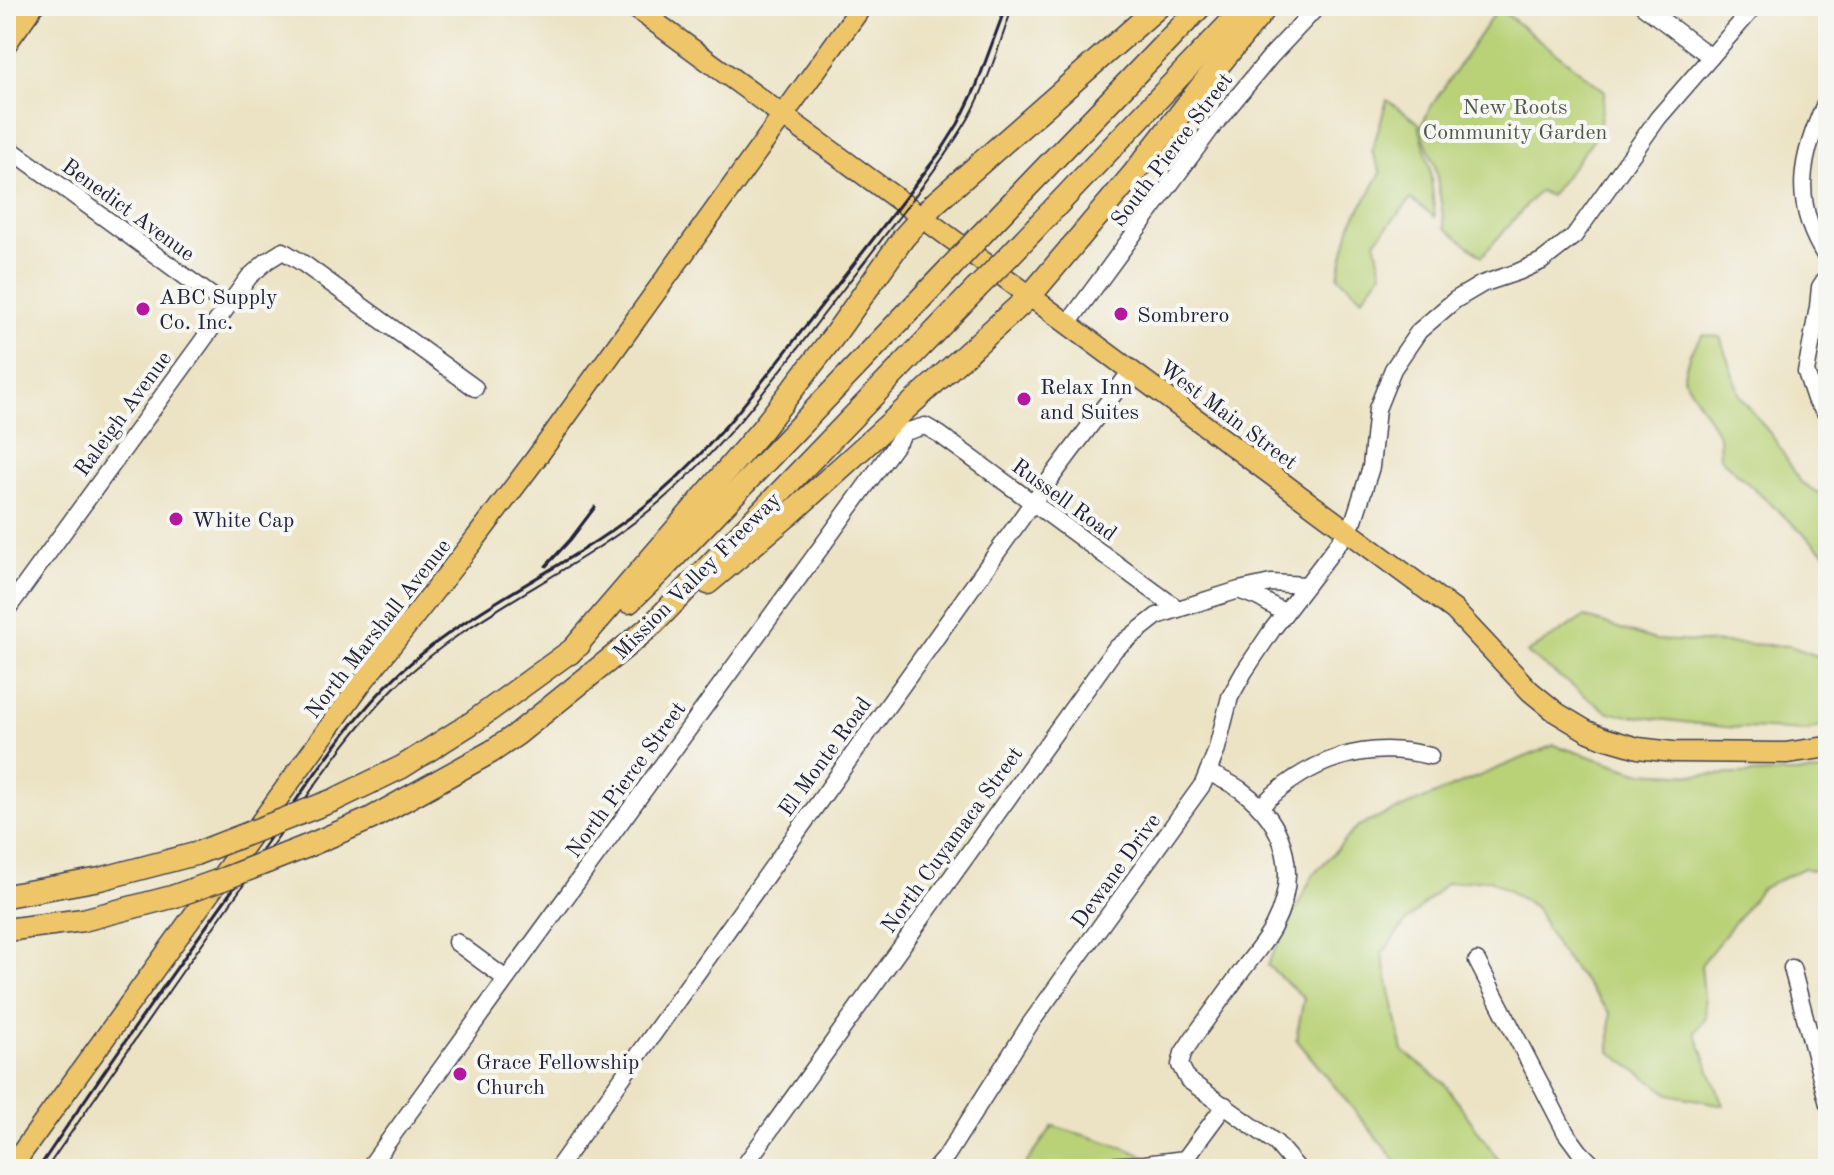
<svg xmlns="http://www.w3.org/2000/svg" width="1834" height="1175" font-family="'Old Standard TT',serif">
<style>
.green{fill:#b9d278;stroke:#6e7a5a;stroke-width:2}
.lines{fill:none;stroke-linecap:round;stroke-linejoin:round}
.minor-casing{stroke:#403f50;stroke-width:19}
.major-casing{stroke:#403f50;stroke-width:23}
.highway-casing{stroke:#403f50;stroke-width:25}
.minor{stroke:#fff;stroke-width:16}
.major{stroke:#eec569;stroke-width:20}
.highway{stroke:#eec569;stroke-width:22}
.tram{stroke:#22223b;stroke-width:2}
.rail{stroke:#22223b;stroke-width:3}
.highway-bridge-casing{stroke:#403f50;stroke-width:25;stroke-linecap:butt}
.highway-bridge{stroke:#eec569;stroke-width:22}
.poi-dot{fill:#b5179e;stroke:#f6f6f2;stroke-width:3}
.labels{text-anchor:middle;stroke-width:8;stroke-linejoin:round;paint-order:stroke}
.park-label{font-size:22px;fill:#4f574d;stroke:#f6f6f2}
.street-label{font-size:22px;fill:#22223b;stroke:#f6f6f2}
.poi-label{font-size:22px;fill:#22223b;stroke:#f6f6f2;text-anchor:start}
</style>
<rect width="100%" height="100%" fill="#f6f6f2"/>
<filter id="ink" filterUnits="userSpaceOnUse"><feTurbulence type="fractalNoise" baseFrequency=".0125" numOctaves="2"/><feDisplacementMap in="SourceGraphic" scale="16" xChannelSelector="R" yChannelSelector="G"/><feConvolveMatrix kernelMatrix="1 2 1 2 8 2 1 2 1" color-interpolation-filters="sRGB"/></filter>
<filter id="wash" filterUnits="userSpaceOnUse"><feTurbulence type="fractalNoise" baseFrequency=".006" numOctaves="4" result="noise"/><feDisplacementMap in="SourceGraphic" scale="32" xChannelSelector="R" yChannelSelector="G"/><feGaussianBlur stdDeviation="1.8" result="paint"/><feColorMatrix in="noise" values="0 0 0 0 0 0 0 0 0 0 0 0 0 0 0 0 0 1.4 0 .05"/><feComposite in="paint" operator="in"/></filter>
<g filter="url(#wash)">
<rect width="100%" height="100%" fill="#ece3c4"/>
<!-- green -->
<g class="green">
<path d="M 1498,8 L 1605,91 L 1598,133 L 1550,196 L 1539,191 L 1482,256 L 1445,228 L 1435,165 L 1420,128 L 1430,108 Z"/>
<path d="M 1387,100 L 1418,122 L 1430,168 L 1435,217 L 1411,199 L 1375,241 L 1382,272 L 1362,298 L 1338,276 L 1351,224 L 1381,173 L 1372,151 Z"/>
<path d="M 1703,335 L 1720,337 L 1740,396 L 1773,437 L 1802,484 L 1828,498 L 1828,556 L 1720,458 L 1719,435 L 1683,377 L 1690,353 Z"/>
<path d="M 1584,617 L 1655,640 L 1790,646 L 1828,660 L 1828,724 L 1808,731 L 1724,727 L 1609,713 L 1527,653 Z"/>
<path d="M 1554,745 L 1638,772 L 1697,775 L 1828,772 L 1828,882 L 1822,873 L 1804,868 L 1761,889 L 1701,965 L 1706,1018 L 1695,1032 L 1723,1105 L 1669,1094 L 1610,1052 L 1610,1013 L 1558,949 L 1535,907 L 1489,879 L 1446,883 L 1406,922 L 1382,954 L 1403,1051 L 1444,1083 L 1505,1169 L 1402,1169 L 1296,1039 L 1304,998 L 1267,965 L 1313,875 L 1358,826 Z"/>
<path d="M 1053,1126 C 1091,1138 1133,1146 1166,1169 L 1022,1169 Z"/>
</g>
</g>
<g filter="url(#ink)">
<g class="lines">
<!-- minor casing -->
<g class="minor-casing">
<g id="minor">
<path d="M 1643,6 L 1711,57"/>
<path d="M 1828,98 C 1800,155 1790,204 1828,260"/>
<path d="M 6,146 L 227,307"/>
<path d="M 1828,275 L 1820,287 L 1818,307 L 1806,372 L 1815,399 L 1828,416"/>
<path d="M 1067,325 L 1210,130 L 1271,56 L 1318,6"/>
<path d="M 1241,591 L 1259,598 L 1285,613"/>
<path d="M 6,611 L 249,277 L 267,261 L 283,251 L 304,264 L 475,388"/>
<path d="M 1208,772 C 1219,778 1231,783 1241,790 C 1287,824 1300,875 1273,927 C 1265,943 1251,958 1241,972 C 1225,994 1209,1016 1193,1038 L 1183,1053 L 1180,1065 L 1188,1080 L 1276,1143 L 1298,1169"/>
<path d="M 1260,807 C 1307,760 1365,739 1430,756"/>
<path d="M 456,942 L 506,979"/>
<path d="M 1477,961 L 1566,1133 L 1580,1152 L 1597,1169"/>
<path d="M 1792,968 L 1828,1104"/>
<path d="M 368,1169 L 905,432 L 925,426 L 939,434 L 1178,609"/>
<path d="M 557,1169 L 1033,502 L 1131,371"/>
<path d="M 742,1169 L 1115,649 L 1157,616 L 1178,609 L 1239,590 L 1271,583 L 1306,585"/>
<path d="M 935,1169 L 947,1155 L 1030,1024 L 1203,784 L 1216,752 L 1230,697 L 1244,672 L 1272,630 L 1347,532 L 1354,520 L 1371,467 L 1377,409 L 1393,369 L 1419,331 L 1455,300 L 1482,284 L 1518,272 L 1542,261 L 1574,236 L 1658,118 L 1755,6"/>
<path d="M 1076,1169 L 1080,1167 L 1145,1164 L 1185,1159 L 1225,1105"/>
</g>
</g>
<!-- major casing -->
<g class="major-casing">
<g id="major">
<path d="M 633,6 L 1030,296 L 1454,610 L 1530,691 L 1557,713 L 1587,731 L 1604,738 L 1638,748 L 1673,752 L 1786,753 L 1828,747"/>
<path d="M 6,44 L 33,6"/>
<path d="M 10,1169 L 360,685 L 476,538 L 534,461 L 862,6"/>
</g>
</g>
<!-- highway casing -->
<g class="highway-casing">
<g id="highway">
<path d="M 980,236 L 1201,6"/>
<path d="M 1009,256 L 1246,6"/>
<path d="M 708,583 L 791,513 L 1030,296 L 1134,173 L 1204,83 L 1267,6"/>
<path d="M 629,602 L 663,569 L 950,268"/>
<path d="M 570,653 L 762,429 L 833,337 L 904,237 L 934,204 L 1159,6"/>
<path d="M 334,800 L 402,767 L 473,722 L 579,645"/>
<path d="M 305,847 L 370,819 L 491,752 L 516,735 L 635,639 L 653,624 L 976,289"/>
<path d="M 6,896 L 100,879 L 195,854"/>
<path d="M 6,930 L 83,920 L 172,897"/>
</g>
</g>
<!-- minor -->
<use href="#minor" class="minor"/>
<!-- major -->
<use href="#major" class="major"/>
<!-- highway -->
<use href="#highway" class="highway"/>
<!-- tram -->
<path class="tram" d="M 46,1169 C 122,1059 197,948 276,840 C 313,789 348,734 394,688 C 465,617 561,579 640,518 C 722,455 781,369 844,288 C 868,258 891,227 915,196 C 935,169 955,143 971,114 C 989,80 1000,42 1013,6"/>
<!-- rail -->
<g class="rail">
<path d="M 546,566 L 570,540 L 595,507"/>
<path d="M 38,1169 C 110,1062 184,956 260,852 C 300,796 337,737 385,687 C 463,607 571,569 656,497 C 710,450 753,394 797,337 C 845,275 893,214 941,151 L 958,124 L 976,87 L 1006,6"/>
</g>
<!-- highway-bridge casing -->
<g class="highway-bridge-casing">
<g id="highway-bridge">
<path d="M 950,268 L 980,236"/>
<path d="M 976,289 L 1009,256"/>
<path d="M 195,854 L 334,800"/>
<path d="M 172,897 L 226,878 L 305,847"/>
</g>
</g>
<!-- highway-bridge -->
<use href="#highway-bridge" class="highway-bridge"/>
</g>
</g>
<!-- markers -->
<g class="poi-dot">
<circle cx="143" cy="309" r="8"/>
<circle cx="1121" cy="314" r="8"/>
<circle cx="1024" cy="399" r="8"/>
<circle cx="176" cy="519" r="8"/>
<circle cx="460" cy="1074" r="8"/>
</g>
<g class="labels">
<!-- park labels -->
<g class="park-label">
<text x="1515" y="114">New Roots<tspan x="1515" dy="25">Community Garden</tspan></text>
</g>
<!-- street labels -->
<g class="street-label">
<text transform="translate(1171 149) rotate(-53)" y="8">South Pierce Street</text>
<text transform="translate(129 209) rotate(36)" y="8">Benedict Avenue</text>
<text transform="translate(122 413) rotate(-54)" y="8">Raleigh Avenue</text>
<text transform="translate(1229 414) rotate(37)" y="8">West Main Street</text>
<text transform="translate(1065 499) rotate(36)" y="8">Russell Road</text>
<text transform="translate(696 575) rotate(-45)" y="8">Mission Valley Freeway</text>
<text transform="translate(377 628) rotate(-52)" y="8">North Marshall Avenue</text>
<text transform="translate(824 756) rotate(-54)" y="8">El Monte Road</text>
<text transform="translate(625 779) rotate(-54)" y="8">North Pierce Street</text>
<text transform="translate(951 839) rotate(-54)" y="8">North Cuyamaca Street</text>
<text transform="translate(1115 870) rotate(-54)" y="8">Dewane Drive</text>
</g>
<!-- poi labels -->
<g class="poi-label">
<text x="159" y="304">ABC Supply<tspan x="159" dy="25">Co. Inc.</tspan></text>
<text x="1137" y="322">Sombrero</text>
<text x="1040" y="394">Relax Inn<tspan x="1040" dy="25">and Suites</tspan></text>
<text x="192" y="527">White Cap</text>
<text x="476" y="1069">Grace Fellowship<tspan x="476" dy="25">Church</tspan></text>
</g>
</g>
<!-- margin -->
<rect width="1834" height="1175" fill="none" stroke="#f6f6f2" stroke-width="32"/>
</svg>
